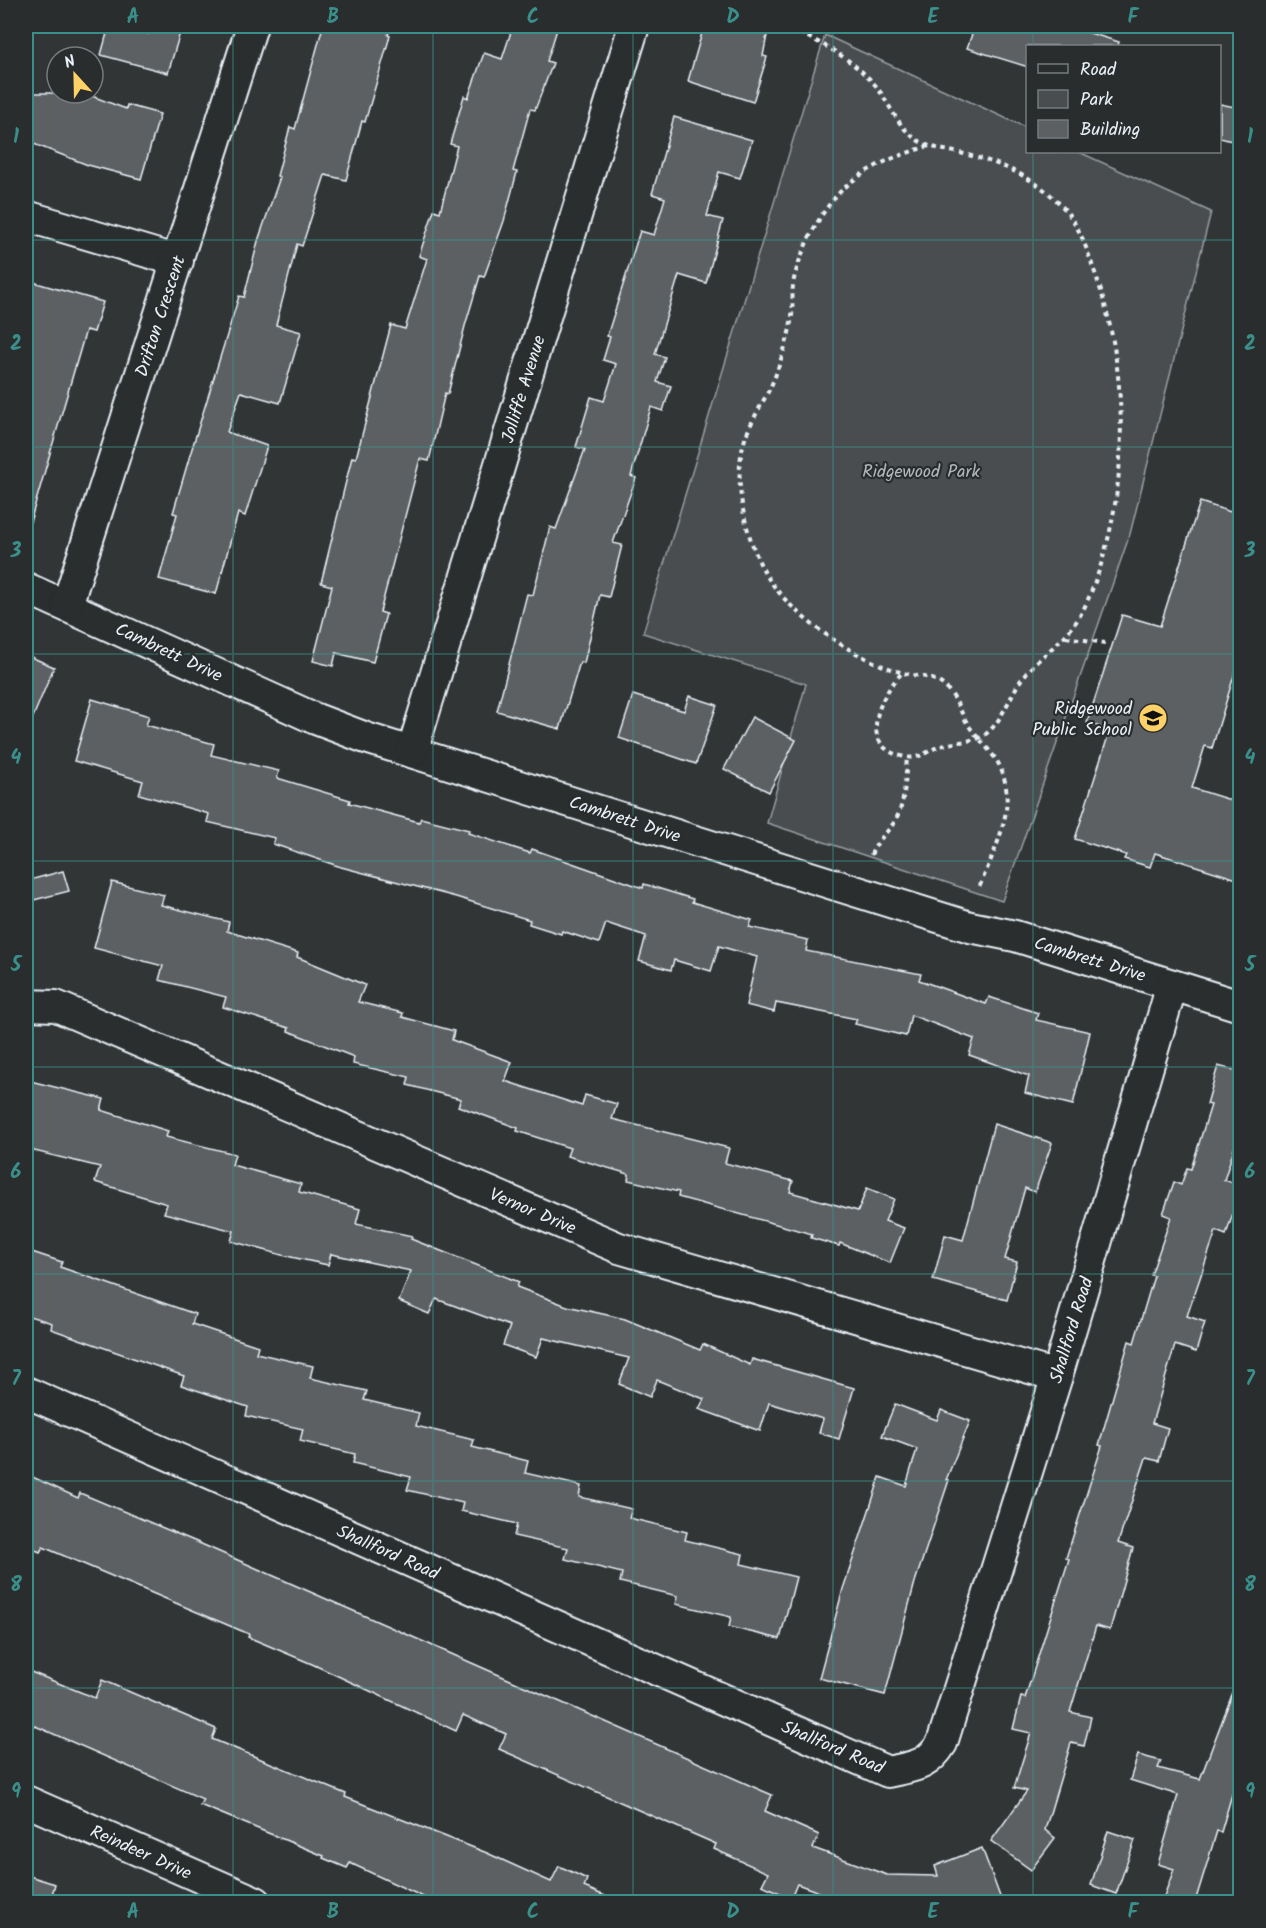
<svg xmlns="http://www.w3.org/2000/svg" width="1266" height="1928" font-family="Kalam,sans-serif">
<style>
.green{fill:#494d4f;stroke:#989fa4;stroke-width:1.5}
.building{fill:#5c6063;stroke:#e8f1f8;stroke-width:1.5}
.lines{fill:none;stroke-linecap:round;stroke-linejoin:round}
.minor-casing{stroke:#e8f1f8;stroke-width:34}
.path{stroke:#e8f1f8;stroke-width:4;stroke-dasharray:4.5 4.5;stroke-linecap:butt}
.minor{stroke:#2a2d2e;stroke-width:30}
.grid{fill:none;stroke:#3a8f8a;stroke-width:1.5;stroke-opacity:0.55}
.labels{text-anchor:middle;stroke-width:4.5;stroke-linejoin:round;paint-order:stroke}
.street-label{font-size:18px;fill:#e8f1f8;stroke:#2a2d2e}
.park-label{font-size:18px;fill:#b0b8bd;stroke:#2a2d2e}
.poi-label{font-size:18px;fill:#e8f1f8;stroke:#2a2d2e;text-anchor:end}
.neatline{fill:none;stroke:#3a8f8a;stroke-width:2}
.grid-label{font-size:20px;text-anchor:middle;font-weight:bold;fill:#3a8f8a}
</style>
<rect width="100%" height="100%" fill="#323536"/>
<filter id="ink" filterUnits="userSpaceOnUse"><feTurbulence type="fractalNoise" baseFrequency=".0167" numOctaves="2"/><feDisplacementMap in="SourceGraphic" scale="12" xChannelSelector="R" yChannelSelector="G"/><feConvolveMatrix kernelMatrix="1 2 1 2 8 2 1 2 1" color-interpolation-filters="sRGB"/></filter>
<g filter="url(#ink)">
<!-- green -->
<path class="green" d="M 825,35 L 1027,128 L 1028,152 L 1079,152 L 1211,212 L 1130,534 L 1002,901 L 767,823 L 806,684 L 643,633 Z"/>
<!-- building -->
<g class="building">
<path d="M 109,26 L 148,34 L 151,26 L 182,26 L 168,73 L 101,55 Z"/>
<path d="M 323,26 L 391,26 L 388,35 L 390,36 L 365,122 L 362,121 L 346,180 L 325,175 L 302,246 L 297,244 L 276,325 L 301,332 L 280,403 L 241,392 L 227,432 L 267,446 L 245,516 L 238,513 L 216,594 L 159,579 L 177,514 L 173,513 L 190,455 L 239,296 L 244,297 L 258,241 L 280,177 L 277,176 L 290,127 L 295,129 Z"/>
<path d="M 513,26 L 558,26 L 547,61 L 553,63 L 535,110 L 530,109 L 513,171 L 517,172 L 504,221 L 484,277 L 480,276 L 465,326 L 448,394 L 445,393 L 429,461 L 420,459 L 380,612 L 386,614 L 373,662 L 336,653 L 333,666 L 313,661 L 332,586 L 321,583 L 352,457 L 356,458 L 391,325 L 405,329 L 427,259 L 419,256 L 434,210 L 440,212 L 457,146 L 450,144 L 464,96 L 468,98 L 484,53 L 502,59 Z"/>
<path d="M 704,26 L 752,26 L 768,30 L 763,56 L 767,57 L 753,102 L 688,81 Z"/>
<path d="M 975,26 L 1067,26 L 1119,42 L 1118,46 L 1028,46 L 1028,67 L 967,48 Z"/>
<path d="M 26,93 L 84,93 L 126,109 L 127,105 L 160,114 L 141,179 L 88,165 L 26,141 Z"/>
<path d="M 1220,104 L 1240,108 L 1240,143 L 1220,138 Z"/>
<path d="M 674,117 L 752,140 L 740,178 L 719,172 L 707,216 L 723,220 L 706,283 L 679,275 L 655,354 L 665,357 L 657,382 L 671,386 L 663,411 L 651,407 L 631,476 L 636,478 L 613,543 L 622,545 L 609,597 L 600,595 L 584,663 L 580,662 L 560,729 L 497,711 L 527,594 L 533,595 L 550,527 L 556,529 L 585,449 L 576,447 L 591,397 L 604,401 L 616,364 L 603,360 L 610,337 L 607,336 L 640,231 L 654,235 L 665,198 L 652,194 Z"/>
<path d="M 26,280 L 103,302 L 94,332 L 86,330 L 30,522 L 26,521 Z"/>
<path d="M 1200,502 L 1240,515 L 1240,656 L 1212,748 L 1205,746 L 1192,788 L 1240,803 L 1240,880 L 1155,853 L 1150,867 L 1124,859 L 1126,855 L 1075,839 L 1110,730 L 1087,723 L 1122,615 L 1160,626 Z"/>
<path d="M 26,655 L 54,667 L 26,734 Z"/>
<path d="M 633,695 L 684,711 L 689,696 L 717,705 L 696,764 L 619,738 Z"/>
<path d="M 92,699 L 149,716 L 146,725 L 214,744 L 211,755 L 279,771 L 277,778 L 350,800 L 349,803 L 419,822 L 421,818 L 469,830 L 468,833 L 530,853 L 532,849 L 643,888 L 644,884 L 693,899 L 692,902 L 752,920 L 749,927 L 808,940 L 806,951 L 921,974 L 919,980 L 986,1004 L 989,997 L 1038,1013 L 1036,1020 L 1090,1032 L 1073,1105 L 1025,1093 L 1029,1076 L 969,1055 L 974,1039 L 911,1015 L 906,1036 L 855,1024 L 857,1019 L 776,1003 L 774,1012 L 746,1005 L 757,957 L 719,946 L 711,971 L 674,960 L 671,970 L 639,961 L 646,936 L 606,923 L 599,943 L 562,931 L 561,934 L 529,924 L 530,920 L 456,897 L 341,867 L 273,844 L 275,838 L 207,822 L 209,814 L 139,794 L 143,781 L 74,761 Z"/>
<path d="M 752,717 L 796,740 L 769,792 L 724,769 Z"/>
<path d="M 63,871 L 69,891 L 26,902 L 26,881 Z"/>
<path d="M 112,882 L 164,895 L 161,905 L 229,922 L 227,931 L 298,953 L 297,957 L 365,985 L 358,1002 L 403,1013 L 402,1017 L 454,1031 L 452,1040 L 512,1062 L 505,1081 L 582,1106 L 585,1095 L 617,1104 L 612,1119 L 729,1148 L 725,1163 L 793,1181 L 790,1192 L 858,1211 L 867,1188 L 894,1199 L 885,1221 L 904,1228 L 890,1263 L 840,1243 L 839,1246 L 811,1238 L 812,1234 L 678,1197 L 679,1192 L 628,1180 L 629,1174 L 567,1156 L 570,1148 L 517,1131 L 518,1128 L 458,1106 L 461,1099 L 407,1085 L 409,1077 L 353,1064 L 354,1057 L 288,1031 L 289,1028 L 223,1007 L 226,997 L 159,980 L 163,966 L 94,948 Z"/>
<path d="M 1218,1066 L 1240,1072 L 1240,1130 L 1224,1180 L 1240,1185 L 1240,1192 L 1226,1235 L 1216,1231 L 1187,1316 L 1205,1322 L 1196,1352 L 1175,1345 L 1152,1423 L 1168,1428 L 1159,1461 L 1146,1458 L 1118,1543 L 1133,1548 L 1110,1630 L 1096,1626 L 1070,1712 L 1091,1717 L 1084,1746 L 1071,1743 L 1045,1830 L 1055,1838 L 1031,1870 L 991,1841 L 1027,1791 L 1014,1788 L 1031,1733 L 1013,1729 L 1021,1697 L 1025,1698 L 1069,1559 L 1066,1558 L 1102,1446 L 1099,1445 L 1129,1341 L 1134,1343 L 1154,1276 L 1151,1275 L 1171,1217 L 1163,1214 L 1174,1182 L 1181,1185 L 1187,1168 L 1191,1169 L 1211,1105 L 1207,1104 Z"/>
<path d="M 26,1080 L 104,1099 L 101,1110 L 168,1131 L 166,1137 L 235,1154 L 232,1165 L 301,1184 L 299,1192 L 360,1209 L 356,1224 L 412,1236 L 411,1239 L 519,1282 L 517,1287 L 567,1306 L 625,1319 L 700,1350 L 703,1344 L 750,1365 L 752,1359 L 854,1388 L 839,1439 L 819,1433 L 823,1419 L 769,1403 L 760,1431 L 699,1409 L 704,1399 L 657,1380 L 650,1397 L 619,1384 L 629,1358 L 543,1338 L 536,1357 L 503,1345 L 510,1326 L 436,1299 L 429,1314 L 399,1301 L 411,1271 L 331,1254 L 328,1265 L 282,1255 L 231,1241 L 234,1231 L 164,1213 L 167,1204 L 95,1182 L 100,1167 L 26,1149 Z"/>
<path d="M 994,1124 L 1052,1143 L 1035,1192 L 1025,1188 L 1005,1259 L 1017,1262 L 1007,1300 L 933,1280 L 945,1235 L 963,1240 Z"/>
<path d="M 26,1250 L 62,1262 L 60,1267 L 195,1314 L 192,1324 L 258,1346 L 256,1353 L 313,1366 L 310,1378 L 367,1391 L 364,1400 L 419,1413 L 416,1426 L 474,1440 L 472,1447 L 528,1461 L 525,1473 L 581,1486 L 579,1497 L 632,1509 L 629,1518 L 687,1532 L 685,1540 L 743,1554 L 741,1564 L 796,1577 L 780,1639 L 729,1627 L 731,1617 L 676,1604 L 678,1596 L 620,1582 L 622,1573 L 565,1559 L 568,1548 L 514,1536 L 517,1524 L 461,1511 L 463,1503 L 407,1490 L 411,1477 L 353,1463 L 355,1454 L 300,1441 L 303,1429 L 246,1416 L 248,1407 L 181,1385 L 184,1376 L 51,1329 L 52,1323 L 26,1315 Z"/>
<path d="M 895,1404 L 937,1420 L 941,1410 L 970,1421 L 946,1480 L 949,1480 L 915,1582 L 885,1695 L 819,1678 L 843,1589 L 880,1477 L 906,1486 L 917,1449 L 882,1436 Z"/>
<path d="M 26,1474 L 78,1498 L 80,1493 L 199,1543 L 772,1795 L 765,1811 L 819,1835 L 813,1848 L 887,1875 L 938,1876 L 935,1866 L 982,1848 L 1002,1902 L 847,1902 L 797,1884 L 791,1898 L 762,1885 L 768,1873 L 714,1849 L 716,1844 L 499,1749 L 506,1734 L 463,1715 L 456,1731 L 312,1664 L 248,1637 L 249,1634 L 43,1547 L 40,1552 L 26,1546 Z"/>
<path d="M 31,1672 L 95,1698 L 102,1680 L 216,1729 L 212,1739 L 346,1794 L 345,1797 L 487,1853 L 551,1882 L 559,1866 L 587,1879 L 584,1887 L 619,1902 L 434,1902 L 350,1863 L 347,1868 L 323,1858 L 324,1856 L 200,1805 L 203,1799 L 26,1722 L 26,1686 Z"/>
<path d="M 1238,1679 L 1240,1680 L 1240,1767 L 1221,1832 L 1217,1831 L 1195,1902 L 1162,1902 L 1174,1869 L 1158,1864 L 1178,1795 L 1130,1780 L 1138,1755 L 1161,1761 L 1158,1768 L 1200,1779 Z"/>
<path d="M 1108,1831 L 1135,1840 L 1116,1894 L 1091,1885 Z"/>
<path d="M 26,1875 L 55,1884 L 50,1902 L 26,1902 Z"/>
</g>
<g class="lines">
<!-- minor casing -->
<g class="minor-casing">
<g id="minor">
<path d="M 26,216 L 178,261"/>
<path d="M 26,588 L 316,719 L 366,738 L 970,927 L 1015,936 L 1240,1006"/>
<path d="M 67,605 L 252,26"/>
<path d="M 412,752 L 634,26"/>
<path d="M 26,1005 L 56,1006 L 619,1248 L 1057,1376"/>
<path d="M 26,1392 L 888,1772 C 914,1766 927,1767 942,1743 L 1057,1376 L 1172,985"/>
<path d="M 26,1801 L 256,1902"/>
</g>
</g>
<!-- path -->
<g class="path">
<path d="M 783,26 C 817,40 851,57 876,86 C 890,104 897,126 916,139 C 929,149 949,150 964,154 C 1005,164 1047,182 1072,219 C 1082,234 1088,253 1094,270 C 1131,372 1131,504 1086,604 C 1069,642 1042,651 1021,680 C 1009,697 999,730 979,738 C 967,742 953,742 941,746 C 927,750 921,760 905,757 C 856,747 879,696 902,673"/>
<path d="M 929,146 C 895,156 863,168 838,194 C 818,216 801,250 794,279 C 791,293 794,308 791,322 C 789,337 783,353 778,368 C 770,395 750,418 743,446 C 734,481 744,526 758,559 C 779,610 849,656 900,672 C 912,676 925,675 937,681 C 954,691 958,707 967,723 C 975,736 988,747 997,761 C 1021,803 995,848 979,888"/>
<path d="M 1066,637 L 1105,643"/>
<path d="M 871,855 C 876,842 885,835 893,824 C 906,805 905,779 907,757"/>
</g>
<!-- minor -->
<use href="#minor" class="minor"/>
</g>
</g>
<!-- grid -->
<path class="grid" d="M 233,26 L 233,1902M 433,26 L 433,1902M 633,26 L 633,1902M 833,26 L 833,1902M 1033,26 L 1033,46M 1033,152 L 1033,1902M 26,240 L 1240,240M 26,447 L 1240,447M 26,654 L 1240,654M 26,861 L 1240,861M 26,1067 L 1240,1067M 26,1274 L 1240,1274M 26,1481 L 1240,1481M 26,1688 L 1240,1688"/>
<!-- icons -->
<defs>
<g id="school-disc" transform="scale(1.5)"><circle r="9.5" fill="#ffd166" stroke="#2a2d2e"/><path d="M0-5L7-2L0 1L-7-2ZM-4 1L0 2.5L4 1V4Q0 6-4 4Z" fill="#111"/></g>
</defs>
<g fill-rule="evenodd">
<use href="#school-disc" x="1153" y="718"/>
</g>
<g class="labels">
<!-- street labels -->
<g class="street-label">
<text transform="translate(160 316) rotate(-72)" y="6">Drifton Crescent</text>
<text transform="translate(523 389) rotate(-73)" y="6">Jolliffe Avenue</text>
<text transform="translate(169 652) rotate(25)" y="6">Cambrett Drive</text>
<text transform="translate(625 819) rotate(18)" y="6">Cambrett Drive</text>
<text transform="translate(1090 959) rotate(17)" y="6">Cambrett Drive</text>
<text transform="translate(533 1211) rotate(23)" y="6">Vernor Drive</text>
<text transform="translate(1071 1330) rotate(-73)" y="6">Shallford Road</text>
<text transform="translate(388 1552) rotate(24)" y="6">Shallford Road</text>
<text transform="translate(833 1747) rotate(23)" y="6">Shallford Road</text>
<text transform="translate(141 1852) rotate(24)" y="6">Reindeer Drive</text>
</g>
<!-- park labels -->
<g class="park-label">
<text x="921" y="477">Ridgewood Park</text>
</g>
<!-- poi labels -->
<g class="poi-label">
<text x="1132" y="714">Ridgewood<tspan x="1132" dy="21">Public School</tspan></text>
</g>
</g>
<!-- margin -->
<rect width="1266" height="1928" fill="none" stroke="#2a2d2e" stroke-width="66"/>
<!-- legend -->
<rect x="1026" y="45" width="195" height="108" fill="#2a2d2e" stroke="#767b7f" stroke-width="1.5"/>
<rect x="1038" y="64" width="30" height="9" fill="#2a2d2e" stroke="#767b7f" stroke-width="1.5"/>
<text x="1080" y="75" font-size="18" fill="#e8f1f8">Road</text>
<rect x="1038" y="90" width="30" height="18" fill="#494d4f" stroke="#767b7f" stroke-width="1.5"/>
<text x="1080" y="105" font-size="18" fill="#e8f1f8">Park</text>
<rect x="1038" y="120" width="30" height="18" fill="#5c6063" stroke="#767b7f" stroke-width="1.5"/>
<text x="1080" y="135" font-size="18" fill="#e8f1f8">Building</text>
<!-- north arrow -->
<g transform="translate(75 75) rotate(338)"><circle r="28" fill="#2a2d2e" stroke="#767b7f" stroke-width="1.5"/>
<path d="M0-4.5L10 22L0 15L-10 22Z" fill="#ffd166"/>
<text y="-9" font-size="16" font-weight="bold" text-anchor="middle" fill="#e8f1f8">N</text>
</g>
<rect x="33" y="33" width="1200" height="1862" class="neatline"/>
<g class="grid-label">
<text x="133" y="23">A</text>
<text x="333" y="23">B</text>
<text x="533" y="23">C</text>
<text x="733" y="23">D</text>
<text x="933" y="23">E</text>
<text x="1133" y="23">F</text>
<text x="16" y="143">1</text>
<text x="1250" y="143">1</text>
<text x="16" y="350">2</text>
<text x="1250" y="350">2</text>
<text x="16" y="557">3</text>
<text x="1250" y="557">3</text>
<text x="16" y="764">4</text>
<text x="1250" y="764">4</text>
<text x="16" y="971">5</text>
<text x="1250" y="971">5</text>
<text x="16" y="1178">6</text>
<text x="1250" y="1178">6</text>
<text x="16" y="1385">7</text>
<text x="1250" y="1385">7</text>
<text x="16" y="1591">8</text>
<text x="1250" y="1591">8</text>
<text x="16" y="1798">9</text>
<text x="1250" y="1798">9</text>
<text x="133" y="1918">A</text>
<text x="333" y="1918">B</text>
<text x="533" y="1918">C</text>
<text x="733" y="1918">D</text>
<text x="933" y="1918">E</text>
<text x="1133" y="1918">F</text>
</g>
</svg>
